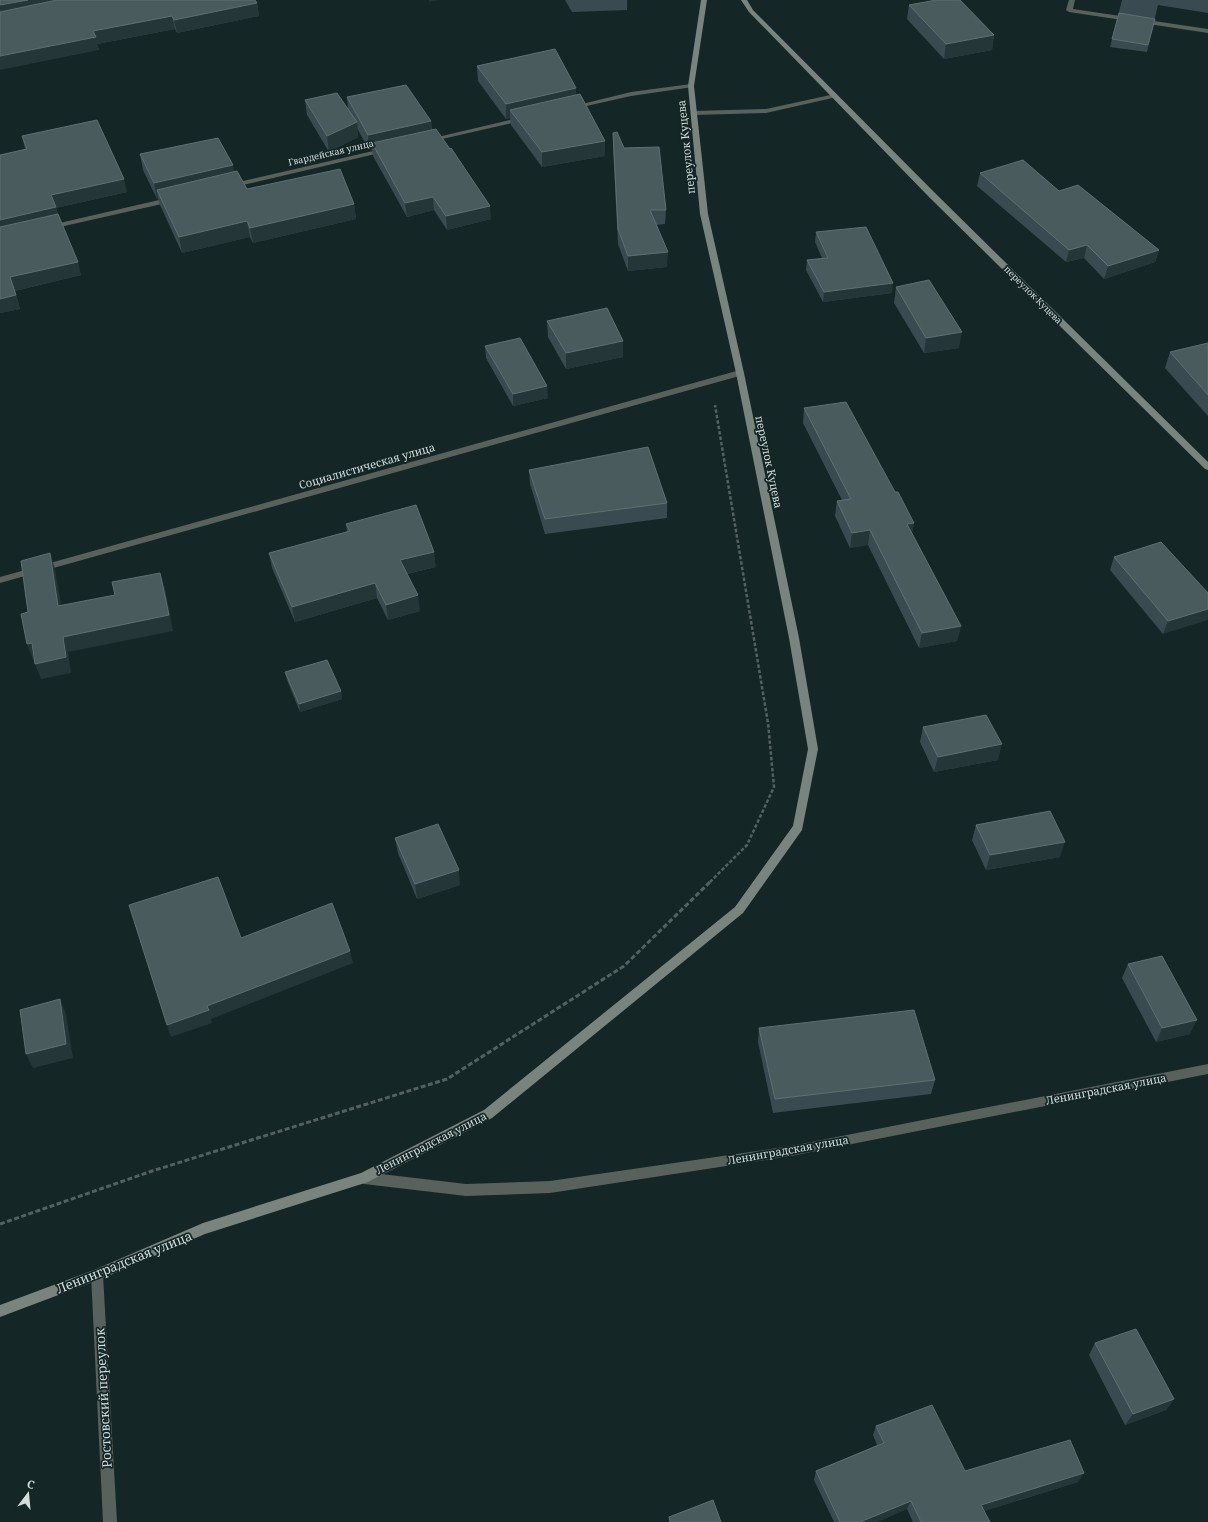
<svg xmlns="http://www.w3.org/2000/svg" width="1208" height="1522" font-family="'Noto Serif',serif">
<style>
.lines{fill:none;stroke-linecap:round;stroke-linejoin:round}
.path-far1{stroke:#536261;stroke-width:2.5;stroke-dasharray:3.5 2;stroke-linecap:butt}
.path{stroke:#536261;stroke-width:3;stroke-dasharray:5 2.5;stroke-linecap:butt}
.lane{fill:#59615d;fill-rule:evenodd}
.street{fill:#59615d;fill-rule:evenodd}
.secondary{fill:#79847e;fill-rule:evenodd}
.wall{fill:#394b50}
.shaded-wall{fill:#243638}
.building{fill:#4a5b5e;stroke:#5f6f72}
.labels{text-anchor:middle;stroke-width:3.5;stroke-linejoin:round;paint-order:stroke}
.far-street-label{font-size:9px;fill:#d1dcdb;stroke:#142625}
.street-label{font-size:11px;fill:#d1dcdb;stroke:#142625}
.near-street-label{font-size:13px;fill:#d1dcdb;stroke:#142625}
</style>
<rect width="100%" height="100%" fill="#142625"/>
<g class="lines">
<!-- path-far1 -->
<path class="path-far1" d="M 710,882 L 747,845 L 774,787 L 768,723 L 715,405"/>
<!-- path -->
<path class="path" d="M 0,1224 L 152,1171 L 447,1079 L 624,966 L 711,881"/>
<!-- lane -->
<g class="lane">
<path d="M 1069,0 L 1075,0 L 1073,9 L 1208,29 L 1208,33 L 1069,12 L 1066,10 Z"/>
<path d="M 835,94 L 837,95 L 837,97 L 766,113 L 694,115 L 691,113 L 694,111 L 766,109 Z"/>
</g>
<!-- street -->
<g class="street">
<path d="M 691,84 L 694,86 L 693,87 L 631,96 L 573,109 L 570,107 L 631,92 Z"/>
<path d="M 523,117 L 525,118 L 525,120 L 429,142 L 425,140 Z"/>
<path d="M 386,148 L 388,149 L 388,151 L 230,188 L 226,186 L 230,184 Z"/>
<path d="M 172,197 L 176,199 L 175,201 L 51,229 L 47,227 L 51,225 Z"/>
<path d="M 740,370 L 744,373 L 743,375 L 0,583 L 0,577 Z"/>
<path d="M 1208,1064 L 1208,1074 L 791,1156 L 550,1193 L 466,1196 L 364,1184 L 360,1182 L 358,1178 L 360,1174 L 364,1172 L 466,1184 L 550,1181 L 791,1146 Z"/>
<path d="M 97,1269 L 101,1271 L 103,1275 L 117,1522 L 103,1522 L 91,1275 L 93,1271 Z"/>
</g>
<!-- secondary -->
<g class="secondary">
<path d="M 701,0 L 707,0 L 694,86 L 708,214 L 744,373 L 799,638 L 818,749 L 802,830 L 743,913 L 492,1118 L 368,1182 L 205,1234 L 101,1279 L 0,1317 L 0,1305 L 94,1270 L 203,1223 L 361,1173 L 484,1110 L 735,907 L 793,826 L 808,749 L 789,638 L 736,373 L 700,214 L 688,86 Z"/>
<path d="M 741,0 L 747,0 L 753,10 L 935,193 L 1208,462 L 1208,470 L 1205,469 L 929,197 L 749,12 Z"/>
</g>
</g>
<!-- wall -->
<g class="wall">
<path d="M 0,0 L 257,3 L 259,16 L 177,33 L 175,29 L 97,44 L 99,50 Z"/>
<path d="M 565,0 L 627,0 L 627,10 L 572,12 Z"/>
<path d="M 1122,0 L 1208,0 L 1208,13 L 1158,5 L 1147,52 L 1110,47 Z"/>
<path d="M 909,5 L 994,35 L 992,50 L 944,59 L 907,19 Z"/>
<path d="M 477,66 L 576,95 L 605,156 L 542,167 L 511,125 L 510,118 L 506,119 L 478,81 Z"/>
<path d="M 347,97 L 431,121 L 432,129 L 491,219 L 447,230 L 434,210 L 407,217 L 373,156 L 372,150 L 369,150 L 357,128 L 358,137 L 329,152 L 307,115 L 305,100 L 348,109 Z"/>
<path d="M 613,133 L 624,148 L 666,210 L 665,224 L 656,225 L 667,267 L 628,271 L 618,244 L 613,148 Z"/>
<path d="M 22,136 L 127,192 L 56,208 L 58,214 L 81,275 L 15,291 L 20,309 L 0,313 L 0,155 L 25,149 Z"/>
<path d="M 140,154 L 235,172 L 247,189 L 354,204 L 356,219 L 253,243 L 250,237 L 182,253 L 160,205 L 158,198 L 157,199 L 143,170 Z"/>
<path d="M 980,173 L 1059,191 L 1159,250 L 1155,262 L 1104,279 L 1084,258 L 1066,262 L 977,186 Z"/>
<path d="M 816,232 L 892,293 L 823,302 L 806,270 L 807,260 L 822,258 L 815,242 Z"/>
<path d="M 896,287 L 959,348 L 924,353 L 894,303 Z"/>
<path d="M 547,321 L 623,357 L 566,369 L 548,337 Z"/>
<path d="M 1208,343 L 1208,416 L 1165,368 L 1170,352 Z"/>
<path d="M 485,346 L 548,398 L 513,406 L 486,358 Z"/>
<path d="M 804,408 L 895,492 L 914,523 L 912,533 L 961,626 L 957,641 L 919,648 L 868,545 L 850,548 L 835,516 L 837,501 L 842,500 L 803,423 Z"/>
<path d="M 529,470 L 667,503 L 667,518 L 545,534 L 530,484 Z"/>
<path d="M 346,524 L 436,567 L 407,574 L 420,611 L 388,620 L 377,598 L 295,622 L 272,568 L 269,553 L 347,532 Z"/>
<path d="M 1114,557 L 1208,593 L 1163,634 L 1110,570 Z"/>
<path d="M 285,672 L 341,691 L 342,699 L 300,712 L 287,680 Z"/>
<path d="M 923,727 L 998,760 L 934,772 L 920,742 Z"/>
<path d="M 976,825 L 1060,857 L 986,870 L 972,840 Z"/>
<path d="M 395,838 L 460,885 L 417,899 L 398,853 Z"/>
<path d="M 1128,964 L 1190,1034 L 1156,1042 L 1122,978 Z"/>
<path d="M 759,1028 L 935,1080 L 931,1094 L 773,1113 L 758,1042 Z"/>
<path d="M 1095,1343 L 1174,1399 L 1166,1410 L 1125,1425 L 1089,1355 Z"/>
<path d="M 876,1426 L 965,1471 L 1078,1482 L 984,1511 L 990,1522 L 913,1522 L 907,1509 L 877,1522 L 834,1522 L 814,1480 L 816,1471 L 877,1445 L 873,1435 Z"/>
</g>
<!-- shaded-wall -->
<g class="shaded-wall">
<path d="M 28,0 L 101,0 L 0,20 L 0,5 Z"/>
<path d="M 429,0 L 440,0 L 429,2 Z"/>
<path d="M 257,3 L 259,16 L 177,33 L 174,20 Z"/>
<path d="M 172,16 L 175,29 L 97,44 L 99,50 L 0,70 L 0,56 L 93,31 Z"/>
<path d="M 994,35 L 992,50 L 944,59 L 946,44 Z"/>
<path d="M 576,88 L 576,103 L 510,110 L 510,118 L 506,119 L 506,104 Z"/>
<path d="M 431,121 L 432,136 L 372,143 L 372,150 L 369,150 L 368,135 Z"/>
<path d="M 357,122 L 358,137 L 329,152 L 327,136 Z"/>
<path d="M 605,141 L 605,156 L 542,167 L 542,152 Z"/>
<path d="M 233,165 L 236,181 L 157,190 L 158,198 L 157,199 L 154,183 Z"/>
<path d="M 124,179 L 127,192 L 56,208 L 60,221 L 0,234 L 0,220 L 51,195 Z"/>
<path d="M 433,197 L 434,210 L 407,217 L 405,203 Z"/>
<path d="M 354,204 L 356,219 L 253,243 L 250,228 Z"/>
<path d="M 490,206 L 491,219 L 447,230 L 446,216 Z"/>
<path d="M 247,221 L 250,237 L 182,253 L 179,237 Z"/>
<path d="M 1087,245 L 1084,258 L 1066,262 L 1069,250 Z"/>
<path d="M 1159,250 L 1155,262 L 1104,279 L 1108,266 Z"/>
<path d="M 668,252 L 667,267 L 628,271 L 628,256 Z"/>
<path d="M 78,262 L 81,275 L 14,291 L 10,277 Z"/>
<path d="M 893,283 L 892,293 L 823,302 L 824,292 Z"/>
<path d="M 16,295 L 20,309 L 0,313 L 0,299 Z"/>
<path d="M 962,332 L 959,348 L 924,353 L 926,338 Z"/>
<path d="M 623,341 L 623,357 L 566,369 L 566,353 Z"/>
<path d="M 547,386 L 548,398 L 513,406 L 513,394 Z"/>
<path d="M 914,523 L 911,538 L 907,524 Z"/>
<path d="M 870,530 L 868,545 L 850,548 L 852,533 Z"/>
<path d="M 434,552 L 436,567 L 402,575 L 400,560 Z"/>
<path d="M 50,553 L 55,569 L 64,622 L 58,606 Z"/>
<path d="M 160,573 L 165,588 L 173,631 L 68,652 L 71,673 L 41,679 L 35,664 L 63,637 Z"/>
<path d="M 375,583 L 377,598 L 295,622 L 292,607 Z"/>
<path d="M 418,595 L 420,611 L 388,620 L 386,605 Z"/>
<path d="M 1208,609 L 1208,620 L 1163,634 L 1168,621 Z"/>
<path d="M 961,626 L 957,641 L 919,648 L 922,633 Z"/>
<path d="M 32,643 L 38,659 L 33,660 L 27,644 Z"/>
<path d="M 341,691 L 342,699 L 300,712 L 299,704 Z"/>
<path d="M 1002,744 L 998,760 L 934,772 L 938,757 Z"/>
<path d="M 1065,842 L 1060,857 L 986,870 L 990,855 Z"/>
<path d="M 459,870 L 460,885 L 417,899 L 415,884 Z"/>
<path d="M 350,951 L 353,963 L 211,1019 L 212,1023 L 171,1037 L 167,1025 L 207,1006 Z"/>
<path d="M 60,999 L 66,1014 L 73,1058 L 33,1068 L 26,1054 Z"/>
<path d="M 1197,1020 L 1190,1034 L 1156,1042 L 1162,1028 Z"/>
<path d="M 1174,1399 L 1166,1410 L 1125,1425 L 1133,1414 Z"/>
<path d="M 1084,1473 L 1078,1482 L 977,1513 L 981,1505 Z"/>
<path d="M 911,1501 L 907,1509 L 877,1522 L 860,1522 Z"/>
</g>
<!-- building -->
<g class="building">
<path d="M 0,0 L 28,0 L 0,5 Z"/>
<path d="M 57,0 L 255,0 L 257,3 L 174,20 L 172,16 L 93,31 L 96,37 L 0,56 L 0,12 Z"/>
<path d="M 936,0 L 960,0 L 994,35 L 946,44 L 909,5 Z"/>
<path d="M 1119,13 L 1155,19 L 1148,45 L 1112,39 Z"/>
<path d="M 555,49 L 576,88 L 506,104 L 477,66 Z"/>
<path d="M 406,85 L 431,121 L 368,135 L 347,97 Z"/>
<path d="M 337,93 L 357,122 L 327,136 L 305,100 Z"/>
<path d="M 580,94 L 605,141 L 542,152 L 510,110 Z"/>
<path d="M 97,120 L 124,179 L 51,195 L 56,207 L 0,220 L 0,155 L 27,149 L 22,136 Z"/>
<path d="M 436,129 L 450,149 L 451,148 L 490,206 L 446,216 L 433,197 L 405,203 L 372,143 Z"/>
<path d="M 617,132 L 624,148 L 659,147 L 666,210 L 650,210 L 668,252 L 628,256 L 618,229 L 613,133 Z"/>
<path d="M 218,138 L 233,165 L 154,183 L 140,154 Z"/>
<path d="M 1023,160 L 1059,191 L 1078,185 L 1159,250 L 1108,266 L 1087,245 L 1069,250 L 980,173 Z"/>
<path d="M 340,169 L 354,204 L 250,228 L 247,221 L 179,237 L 157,190 L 237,171 L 247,189 Z"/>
<path d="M 58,214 L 78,262 L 10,277 L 16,295 L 0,299 L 0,227 Z"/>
<path d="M 866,227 L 893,283 L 824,292 L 807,260 L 828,258 L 816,232 Z"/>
<path d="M 929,280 L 962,332 L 926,338 L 896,287 Z"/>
<path d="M 607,308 L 623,341 L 566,353 L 547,321 Z"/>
<path d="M 520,338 L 547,386 L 513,394 L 485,346 Z"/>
<path d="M 1208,343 L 1208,395 L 1170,352 Z"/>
<path d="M 846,402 L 895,492 L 898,492 L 914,523 L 907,524 L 961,626 L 922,633 L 870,530 L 852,533 L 837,501 L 851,499 L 804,408 Z"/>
<path d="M 648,447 L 667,503 L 545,519 L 529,470 Z"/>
<path d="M 416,505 L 434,552 L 400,560 L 418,595 L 386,605 L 375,583 L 292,607 L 269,553 L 350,531 L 346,524 Z"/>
<path d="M 1161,542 L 1208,593 L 1208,609 L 1168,621 L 1114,557 Z"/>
<path d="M 50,553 L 58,606 L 115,595 L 112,582 L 160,573 L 169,615 L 63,637 L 66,657 L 35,664 L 32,643 L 27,644 L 21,614 L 28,612 L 21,561 Z"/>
<path d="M 327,660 L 341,691 L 299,704 L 285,672 Z"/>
<path d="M 986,715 L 1002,744 L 938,757 L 923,727 Z"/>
<path d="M 1050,811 L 1065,842 L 990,855 L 976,825 Z"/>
<path d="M 438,824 L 459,870 L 415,884 L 395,838 Z"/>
<path d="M 218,877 L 241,938 L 332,903 L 350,951 L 207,1006 L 209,1010 L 167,1025 L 129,905 Z"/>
<path d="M 1162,956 L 1197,1020 L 1162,1028 L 1128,964 Z"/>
<path d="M 60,999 L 66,1044 L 26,1054 L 20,1010 Z"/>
<path d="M 914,1010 L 935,1080 L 775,1099 L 759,1028 Z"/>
<path d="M 1136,1329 L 1174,1399 L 1133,1414 L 1095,1343 Z"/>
<path d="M 932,1405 L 965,1471 L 1070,1440 L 1084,1473 L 981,1505 L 990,1522 L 921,1522 L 911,1501 L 860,1522 L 840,1522 L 816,1471 L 884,1443 L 876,1426 Z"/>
<path d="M 713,1500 L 721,1522 L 670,1522 L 669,1517 Z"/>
</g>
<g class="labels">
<!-- far-street labels -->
<g class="far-street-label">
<text transform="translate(331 153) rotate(-13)" y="3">Гвардейская улица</text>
<text transform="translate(1033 295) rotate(45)" y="3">переулок Куцева</text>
</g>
<!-- street labels -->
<g class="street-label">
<text transform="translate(686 147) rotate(-96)" y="4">переулок Куцева</text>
<text transform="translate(769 462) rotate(78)" y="4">переулок Куцева</text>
<text transform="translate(367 466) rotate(-16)" y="4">Социалистическая улица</text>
<text transform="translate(1106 1089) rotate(-11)" y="4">Ленинградская улица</text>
<text transform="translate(431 1143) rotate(-27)" y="4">Ленинградская улица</text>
<text transform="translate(788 1150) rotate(-10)" y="4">Ленинградская улица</text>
</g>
<!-- near-street labels -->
<g class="near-street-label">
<text transform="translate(124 1262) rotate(-22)" y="5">Ленинградская улица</text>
<text transform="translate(103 1398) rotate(-93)" y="5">Ростовский переулок</text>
</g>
</g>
<!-- north arrow -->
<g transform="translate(28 1494) rotate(16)" stroke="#142625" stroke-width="3" paint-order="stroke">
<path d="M0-3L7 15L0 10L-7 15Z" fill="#d1dcdb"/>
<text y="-6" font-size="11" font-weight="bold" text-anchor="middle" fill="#d1dcdb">С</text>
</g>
</svg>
